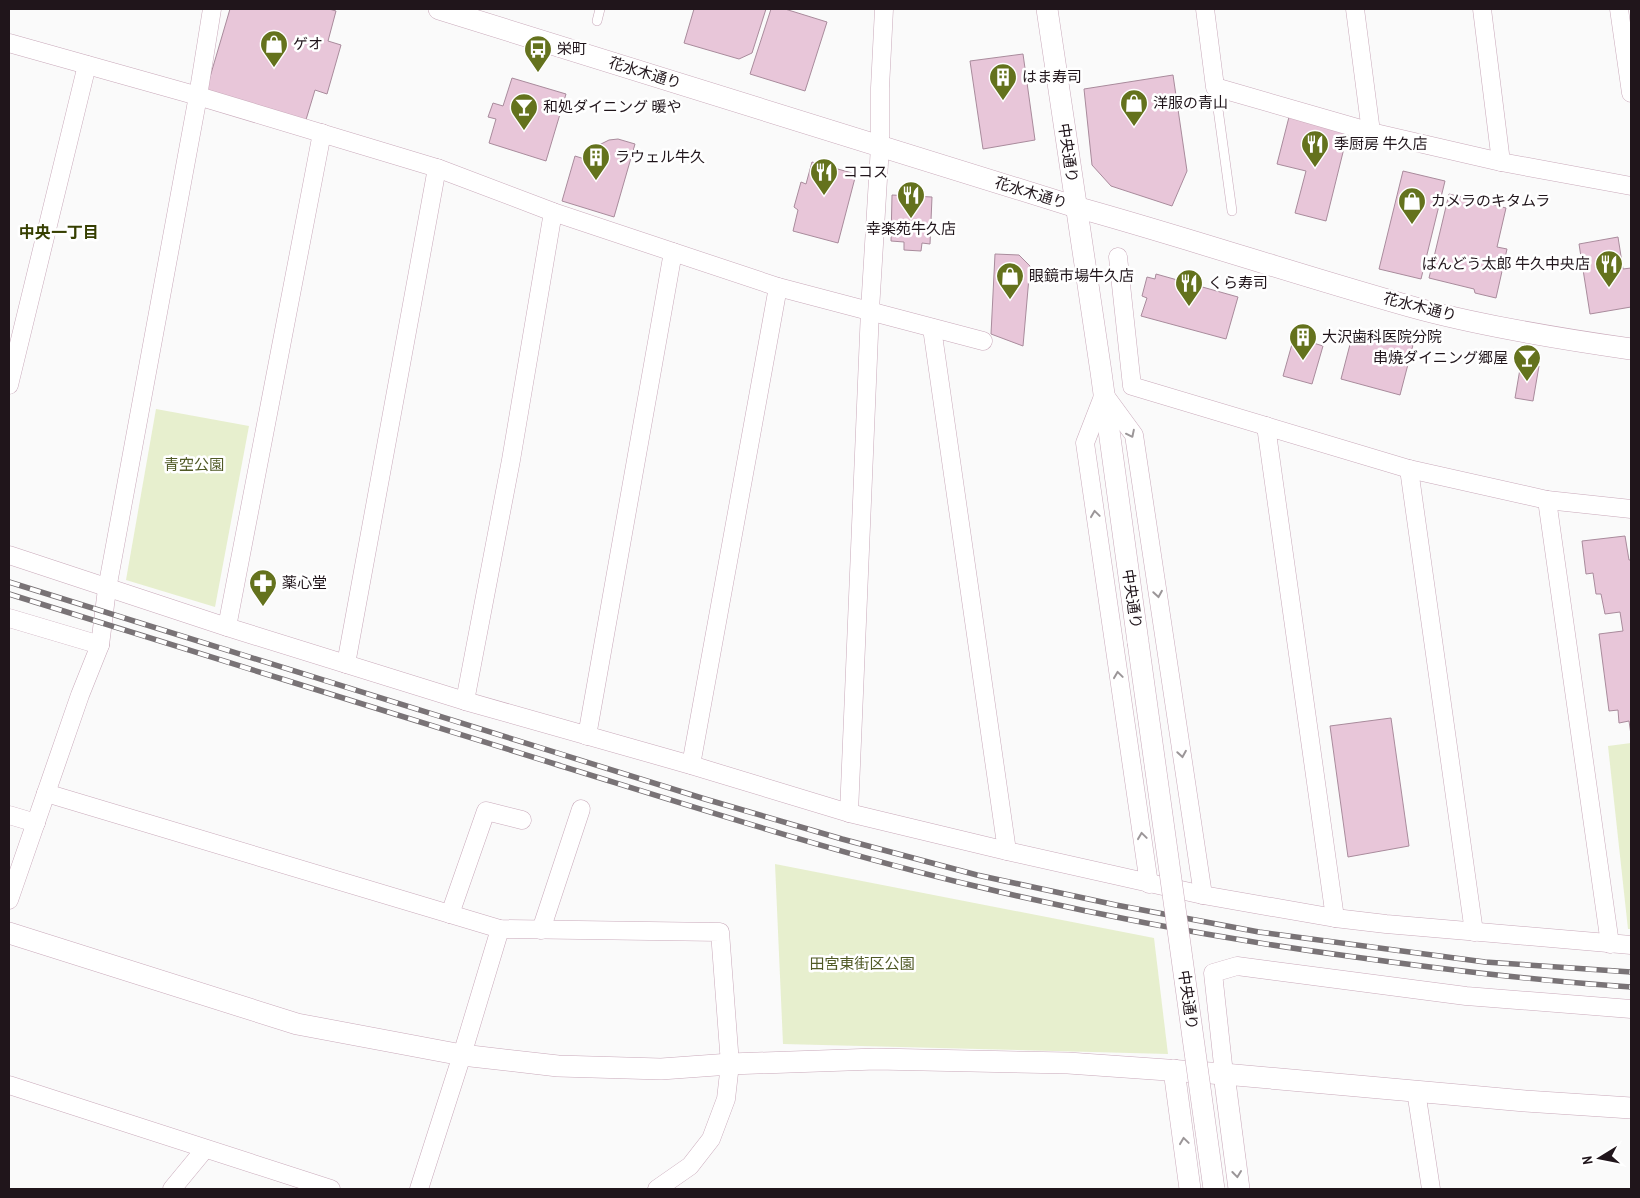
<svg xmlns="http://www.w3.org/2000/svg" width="1640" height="1198" font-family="'Archivo Narrow','Noto Sans JP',sans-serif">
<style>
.green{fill:#e7efce}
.building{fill:#e8c6d9;stroke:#a98b9c}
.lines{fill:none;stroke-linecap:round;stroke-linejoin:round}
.service-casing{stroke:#c9a9ba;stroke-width:10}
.minor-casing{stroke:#c9a9ba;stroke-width:19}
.tertiary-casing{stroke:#c9a9ba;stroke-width:22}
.service{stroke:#fff;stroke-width:9}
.minor{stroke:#fff;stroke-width:18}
.tertiary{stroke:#fff;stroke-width:21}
.rail-casing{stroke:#797376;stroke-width:5.5}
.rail{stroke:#fff;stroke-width:4;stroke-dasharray:11;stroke-linecap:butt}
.tertiary-bridge-casing{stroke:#c9a9ba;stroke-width:22;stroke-linecap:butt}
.tertiary-bridge{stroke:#fff;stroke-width:21}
.oneway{stroke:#9b9698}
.labels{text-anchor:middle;stroke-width:5;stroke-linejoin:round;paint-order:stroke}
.poi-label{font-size:15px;fill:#20151b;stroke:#fff;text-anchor:start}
.street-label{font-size:15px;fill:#20151b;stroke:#fff}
.park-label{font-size:15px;fill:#505a26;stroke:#fff}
.neighbourhood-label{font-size:16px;font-weight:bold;fill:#363f01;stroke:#fff}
</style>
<rect width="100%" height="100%" fill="#fafafa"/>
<!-- green -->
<g class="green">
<path d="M 156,409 L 249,426 L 215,607 L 126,580 Z"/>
<path d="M 1631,743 L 1631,929 L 1628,929 L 1608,746 Z"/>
<path d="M 775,864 L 1154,938 L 1168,1054 L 783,1044 Z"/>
</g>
<!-- building -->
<g class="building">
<path d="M 230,9 L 329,9 L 336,11 L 328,41 L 341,45 L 327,94 L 315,90 L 305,123 L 205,94 Z"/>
<path d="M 694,9 L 766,9 L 752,53 L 739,59 L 684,43 Z"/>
<path d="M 771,9 L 785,9 L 827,22 L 805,91 L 750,74 Z"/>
<path d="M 1023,54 L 1035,140 L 983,149 L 970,61 Z"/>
<path d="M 1173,75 L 1187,171 L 1172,206 L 1111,186 L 1092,165 L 1084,89 Z"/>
<path d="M 512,78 L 566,94 L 546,161 L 489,143 L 496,119 L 488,117 L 493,103 L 503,106 Z"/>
<path d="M 1289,117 L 1348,132 L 1326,221 L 1295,213 L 1306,171 L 1277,164 Z"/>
<path d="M 618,139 L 635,144 L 614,217 L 562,201 L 575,156 L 591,161 L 594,152 L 599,145 L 609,140 Z"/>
<path d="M 812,162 L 856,174 L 838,243 L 793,231 L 798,210 L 794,207 L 801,182 L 806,184 Z"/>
<path d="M 1403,171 L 1445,181 L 1421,279 L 1379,269 Z"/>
<path d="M 1449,194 L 1506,208 L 1497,247 L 1507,249 L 1496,298 L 1475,293 L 1474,289 L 1429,278 Z"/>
<path d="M 892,195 L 932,197 L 930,244 L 922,243 L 921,251 L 904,250 L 904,242 L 891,241 Z"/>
<path d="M 1618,237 L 1623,269 L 1631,268 L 1631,307 L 1590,314 L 1579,244 Z"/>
<path d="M 995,254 L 1019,255 L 1030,266 L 1023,346 L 991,334 Z"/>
<path d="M 1156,274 L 1238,297 L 1226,339 L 1141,316 L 1147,298 L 1142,296 L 1147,277 L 1155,279 Z"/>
<path d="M 1354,329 L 1413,345 L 1400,395 L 1341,379 Z"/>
<path d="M 1294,337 L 1323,346 L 1312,384 L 1283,376 Z"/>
<path d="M 1521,363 L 1539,366 L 1533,401 L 1515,398 Z"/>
<path d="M 1625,536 L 1629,560 L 1631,560 L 1631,735 L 1629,721 L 1619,723 L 1618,710 L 1609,711 L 1599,634 L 1623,631 L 1620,612 L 1605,614 L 1601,594 L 1596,594 L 1593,573 L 1586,574 L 1582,541 Z"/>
<path d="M 1391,718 L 1409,846 L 1348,857 L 1330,726 Z"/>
</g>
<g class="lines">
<!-- service casing -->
<g class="service-casing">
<g id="service">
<path d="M 597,21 L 600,9"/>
<path d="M 1215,87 L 1232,211"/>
</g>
</g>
<!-- minor casing -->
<g class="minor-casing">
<g id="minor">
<path d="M 1205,9 L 1215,87 L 1371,132 L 1501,162 L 1631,186"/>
<path d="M 1355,9 L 1371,132"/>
<path d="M 1482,9 L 1501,162"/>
<path d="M 1619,9 L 1631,93"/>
<path d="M 9,43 L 198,96 L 437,168 L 553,212 L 778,287 L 983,341"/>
<path d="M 1118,257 L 1132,386 L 1409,469 L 1547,500 L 1631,509"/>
<path d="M 932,328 L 1007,851"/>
<path d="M 9,385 L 87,65"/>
<path d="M 1104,394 L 1134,435 L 1203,895"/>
<path d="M 1104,394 L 1085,443 L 1149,884"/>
<path d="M 1266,426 L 1335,918"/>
<path d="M 1409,469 L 1474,932"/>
<path d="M 1547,500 L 1610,944"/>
<path d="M 9,555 L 227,627 L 465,701 L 691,765 L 849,813 L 1007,851 L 1203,895 L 1335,918 L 1386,924 L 1631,945"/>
<path d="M 9,618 L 100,645"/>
<path d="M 227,627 L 322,133"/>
<path d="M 346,664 L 437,168"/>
<path d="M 465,701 L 511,460 L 553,212"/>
<path d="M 587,736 L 673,252"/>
<path d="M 691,765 L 778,287"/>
<path d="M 46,793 L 500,929 L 720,932 L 730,1064 L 726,1099 L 711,1139 L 690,1166 L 657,1189"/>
<path d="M 849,813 L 870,310 L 880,146 L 880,88 L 884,9"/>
<path d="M 9,815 L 36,823"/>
<path d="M 9,900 L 80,695 L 100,645 L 107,589 L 198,96 L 212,9"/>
<path d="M 450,914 L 486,811 L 522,820"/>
<path d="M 541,930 L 581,809"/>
<path d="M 1224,1074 L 1213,973 L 1237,966 L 1466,996 L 1631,1009"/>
<path d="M 9,1085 L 331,1189"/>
<path d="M 1416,1091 L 1431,1189"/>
<path d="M 172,1189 L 205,1149"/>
<path d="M 419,1189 L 462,1055 L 500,929"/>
</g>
</g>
<!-- tertiary casing -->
<g class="tertiary-casing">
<g id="tertiary">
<path d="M 439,9 L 1076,207 C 1192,239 1307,278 1423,310 C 1492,328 1561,339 1631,349"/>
<path d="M 1047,9 L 1101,372 L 1138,642"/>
<path d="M 9,933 L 297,1024 L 462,1055 L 558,1066 L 661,1069 L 730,1064 L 876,1059 L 1068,1063 L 1224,1074 L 1525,1101 L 1631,1108"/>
<path d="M 1174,1070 L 1190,1189"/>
<path d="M 1224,1074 L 1239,1189"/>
</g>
</g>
<!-- service -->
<use href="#service" class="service"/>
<!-- minor -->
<use href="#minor" class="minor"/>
<!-- tertiary -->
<use href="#tertiary" class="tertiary"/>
<!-- rail casing -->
<g class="rail-casing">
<g id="rail">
<path d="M 9,582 L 705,799 L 842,839 L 977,875 L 1116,905 L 1259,932 L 1485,962 L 1631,972"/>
<path d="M 9,594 C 191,651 373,707 555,764 C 694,807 833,852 975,886 C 1100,916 1228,940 1355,957 C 1448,970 1538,981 1631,987"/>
</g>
</g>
<!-- rail -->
<use href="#rail" class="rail"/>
<!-- tertiary-bridge casing -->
<g class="tertiary-bridge-casing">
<path id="tertiary-bridge" d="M 1138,642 L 1214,1189"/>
</g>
<!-- tertiary-bridge -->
<use href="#tertiary-bridge" class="tertiary-bridge"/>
</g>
<!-- one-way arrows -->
<defs><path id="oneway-chevron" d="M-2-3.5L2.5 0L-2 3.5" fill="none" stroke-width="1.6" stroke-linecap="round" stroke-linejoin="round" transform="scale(1.25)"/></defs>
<g class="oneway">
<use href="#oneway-chevron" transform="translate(1131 434) rotate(64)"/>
<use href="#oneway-chevron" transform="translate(1095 514) rotate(-98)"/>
<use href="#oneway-chevron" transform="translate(1158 594) rotate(81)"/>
<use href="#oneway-chevron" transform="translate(1118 675) rotate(-98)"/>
<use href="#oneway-chevron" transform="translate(1182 754) rotate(81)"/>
<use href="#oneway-chevron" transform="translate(1142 836) rotate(-98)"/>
<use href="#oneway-chevron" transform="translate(1184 1141) rotate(-98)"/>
<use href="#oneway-chevron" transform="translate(1237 1174) rotate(83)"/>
</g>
<!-- icons -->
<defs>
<g id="shop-pin" transform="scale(1.4375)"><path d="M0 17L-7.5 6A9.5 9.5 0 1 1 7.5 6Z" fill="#64721d" stroke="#fff"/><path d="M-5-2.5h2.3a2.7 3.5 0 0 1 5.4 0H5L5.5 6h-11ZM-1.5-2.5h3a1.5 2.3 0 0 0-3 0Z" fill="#fff"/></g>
<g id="bus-pin" transform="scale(1.4375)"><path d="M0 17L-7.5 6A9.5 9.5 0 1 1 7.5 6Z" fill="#64721d" stroke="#fff"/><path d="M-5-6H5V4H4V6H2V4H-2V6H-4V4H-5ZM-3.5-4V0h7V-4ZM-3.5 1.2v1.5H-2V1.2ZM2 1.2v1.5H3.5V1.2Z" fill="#fff"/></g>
<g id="building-pin" transform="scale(1.4375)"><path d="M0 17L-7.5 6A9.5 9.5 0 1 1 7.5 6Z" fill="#64721d" stroke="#fff"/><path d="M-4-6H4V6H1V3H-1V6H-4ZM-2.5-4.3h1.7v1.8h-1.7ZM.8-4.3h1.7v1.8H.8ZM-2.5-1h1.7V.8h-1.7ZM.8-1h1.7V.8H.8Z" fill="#fff"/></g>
<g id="bar-pin" transform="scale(1.4375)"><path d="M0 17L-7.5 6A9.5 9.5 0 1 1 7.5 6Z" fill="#64721d" stroke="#fff"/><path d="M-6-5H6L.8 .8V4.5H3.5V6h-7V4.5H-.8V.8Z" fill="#fff"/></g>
<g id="restaurant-pin" transform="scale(1.4375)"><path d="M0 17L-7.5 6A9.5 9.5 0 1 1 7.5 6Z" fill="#64721d" stroke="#fff"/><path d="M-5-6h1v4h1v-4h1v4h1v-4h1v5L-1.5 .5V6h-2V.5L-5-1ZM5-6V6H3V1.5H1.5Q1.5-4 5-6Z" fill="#fff"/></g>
<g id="pharmacy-pin" transform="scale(1.4375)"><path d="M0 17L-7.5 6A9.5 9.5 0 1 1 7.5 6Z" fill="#64721d" stroke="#fff"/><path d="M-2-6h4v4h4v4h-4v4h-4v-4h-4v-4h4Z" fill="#fff"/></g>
</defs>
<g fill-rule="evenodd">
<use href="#shop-pin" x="274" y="44"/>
<use href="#bus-pin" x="538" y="49"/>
<use href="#building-pin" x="1003" y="77"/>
<use href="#shop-pin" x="1134" y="103"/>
<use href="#bar-pin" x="524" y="107"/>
<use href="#restaurant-pin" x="1315" y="144"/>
<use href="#building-pin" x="596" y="157"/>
<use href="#restaurant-pin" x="824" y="172"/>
<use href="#restaurant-pin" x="911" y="195"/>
<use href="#shop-pin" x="1412" y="201"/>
<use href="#restaurant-pin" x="1609" y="264"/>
<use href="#shop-pin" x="1010" y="276"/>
<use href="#restaurant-pin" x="1189" y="283"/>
<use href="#building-pin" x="1303" y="337"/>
<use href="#bar-pin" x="1527" y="358"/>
<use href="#pharmacy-pin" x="263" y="583"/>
</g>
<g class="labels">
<!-- poi labels -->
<g class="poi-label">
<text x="293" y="49">ゲオ</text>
<text x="557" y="54">栄町</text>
<text x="1022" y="82">はま寿司</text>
<text x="1153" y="108">洋服の青山</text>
<text x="543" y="112">和処ダイニング 暖や</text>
<text x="1334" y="149">季厨房 牛久店</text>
<text x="615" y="162">ラウェル牛久</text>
<text x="843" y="177">ココス</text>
<text x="1431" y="206">カメラのキタムラ</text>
<text x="911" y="234" text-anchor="middle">幸楽苑牛久店</text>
<text x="1590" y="269" text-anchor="end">ばんどう太郎 牛久中央店</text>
<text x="1029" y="281">眼鏡市場牛久店</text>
<text x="1208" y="288">くら寿司</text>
<text x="1322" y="342">大沢歯科医院分院</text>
<text x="1508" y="363" text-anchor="end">串焼ダイニング郷屋</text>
<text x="282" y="588">薬心堂</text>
</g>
<!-- street labels -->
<g class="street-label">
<text transform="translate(645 73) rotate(17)" y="5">花水木通り</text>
<text transform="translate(1068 153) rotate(82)" y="5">中央通り</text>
<text transform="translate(1031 193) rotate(17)" y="5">花水木通り</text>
<text transform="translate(1420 307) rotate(14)" y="5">花水木通り</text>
<text transform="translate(1132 599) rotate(82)" y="5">中央通り</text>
<text transform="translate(1188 1000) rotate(82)" y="5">中央通り</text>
</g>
<!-- park labels -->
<g class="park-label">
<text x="194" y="470">青空公園</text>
<text x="862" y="969">田宮東街区公園</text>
</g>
<!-- neighbourhood labels -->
<g class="neighbourhood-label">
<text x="59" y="238">中央一丁目</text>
</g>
</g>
<!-- border -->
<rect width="1640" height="1198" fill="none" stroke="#20151b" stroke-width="20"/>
<!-- north arrow -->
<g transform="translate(1600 1158) rotate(260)" stroke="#ffffff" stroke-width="4" paint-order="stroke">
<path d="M0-4L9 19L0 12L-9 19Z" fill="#20151b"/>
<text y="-8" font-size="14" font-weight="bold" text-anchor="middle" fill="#20151b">N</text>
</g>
</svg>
